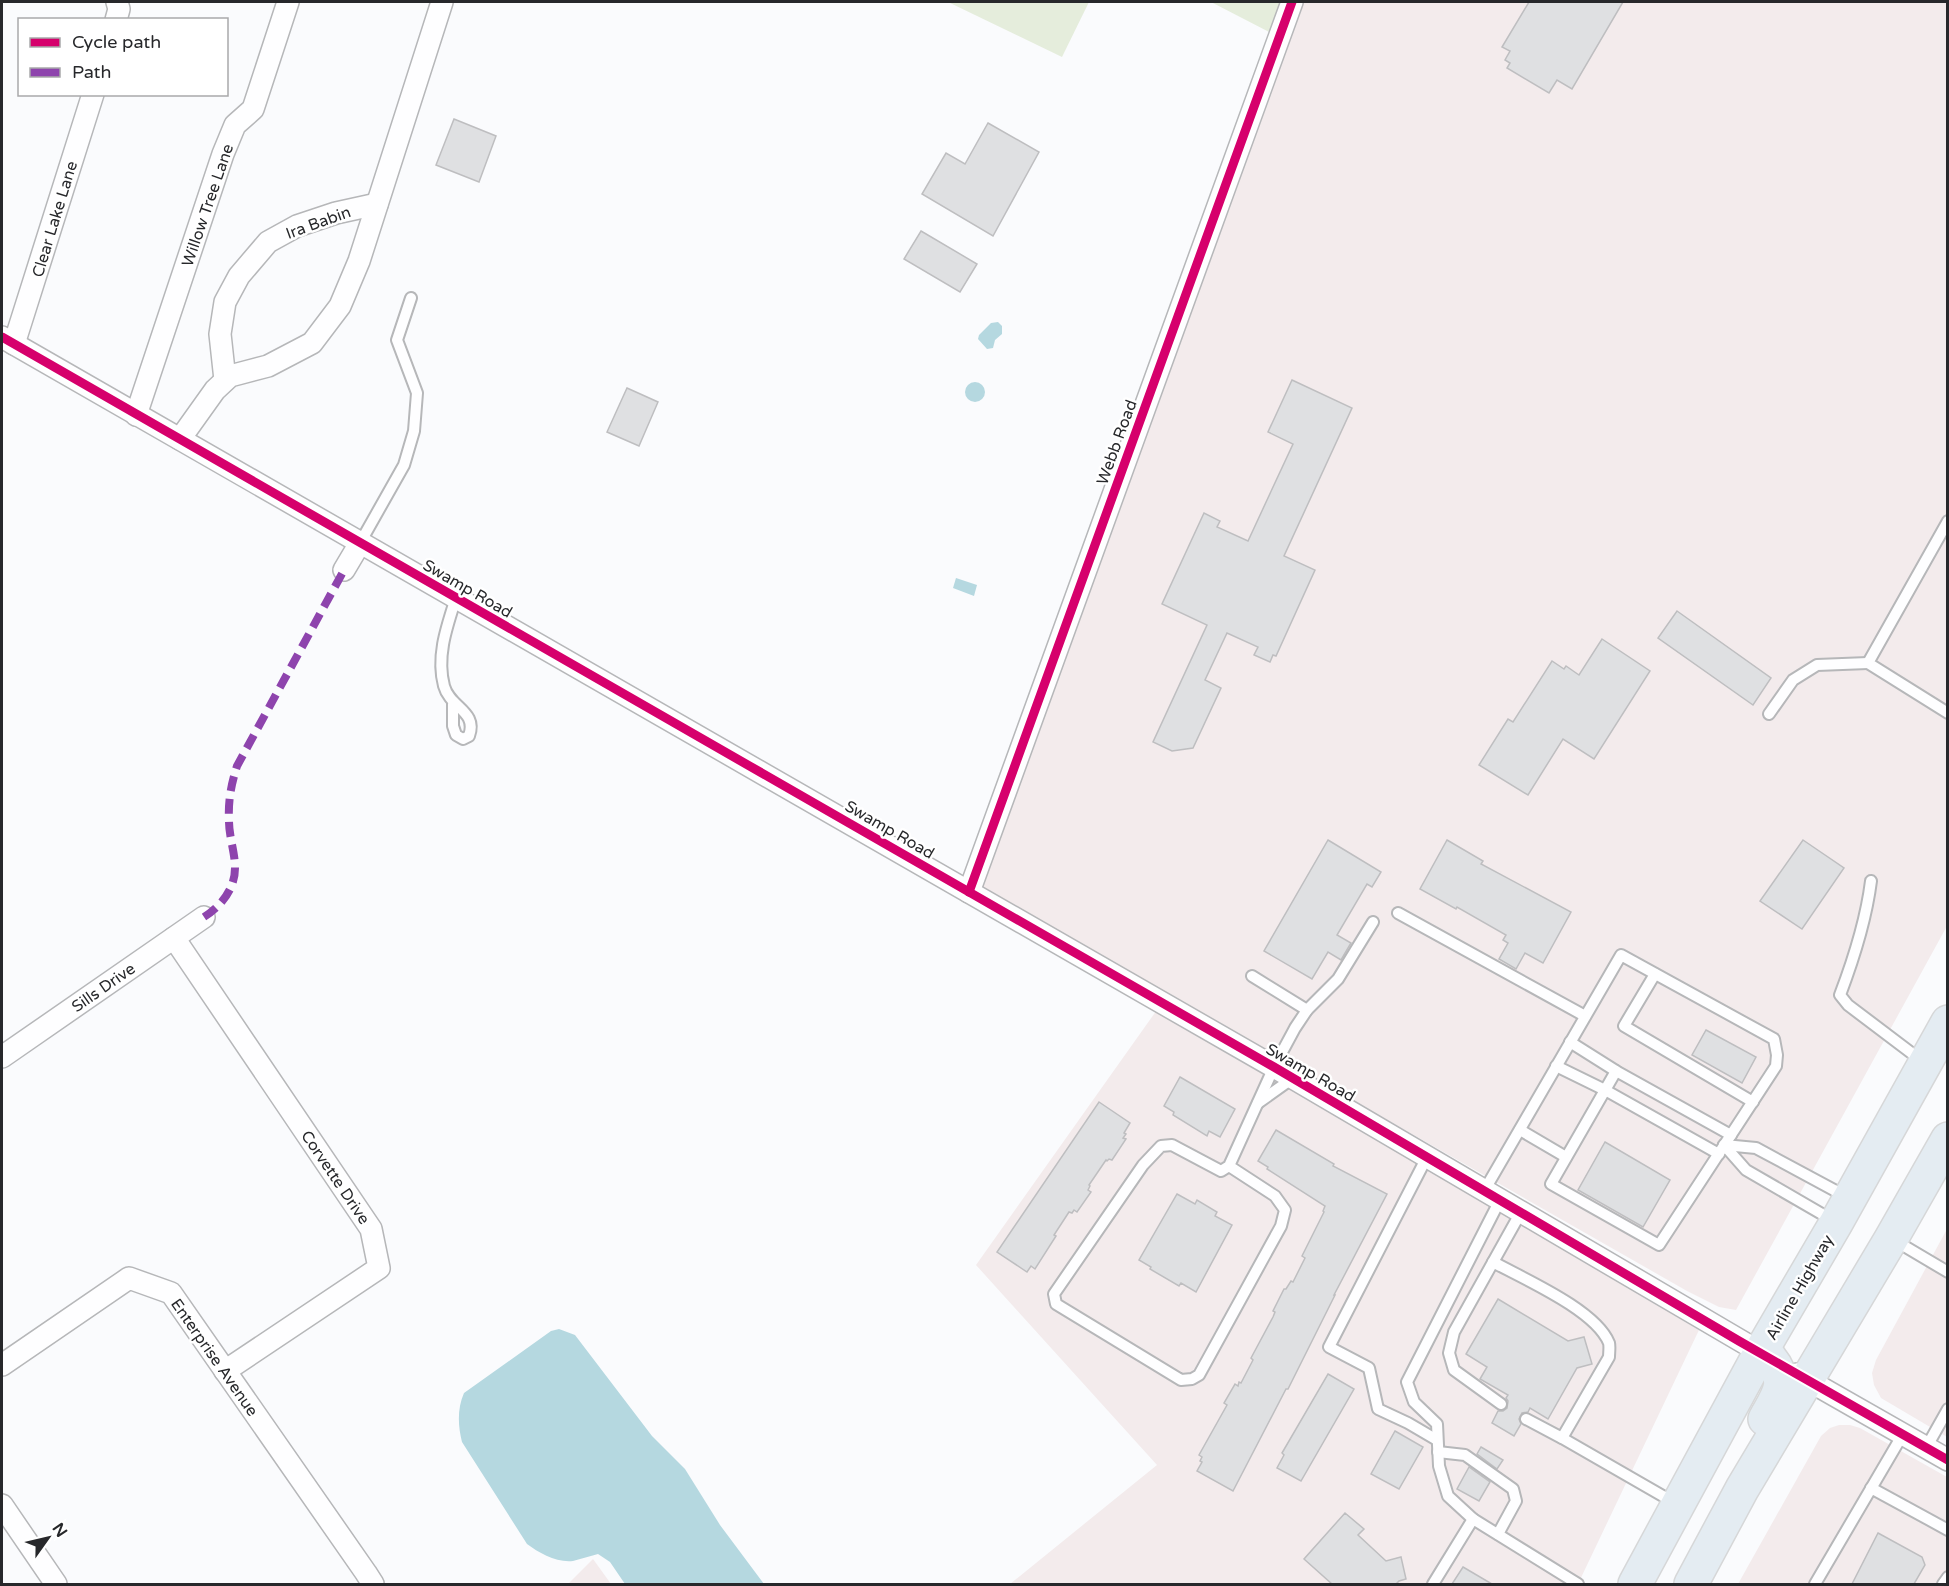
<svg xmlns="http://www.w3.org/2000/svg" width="1949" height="1586" font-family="'Varela Round',sans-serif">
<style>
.commercial{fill:#f3ebec}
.green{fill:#e5eddc}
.water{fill:#b5d8e0}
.building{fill:#dfe0e2;stroke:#bebec0;stroke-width:1.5}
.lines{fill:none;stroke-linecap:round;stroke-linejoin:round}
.service-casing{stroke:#b6b7b9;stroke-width:14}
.minor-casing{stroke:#b6b7b9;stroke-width:24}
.trunk-casing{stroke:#d6d7d8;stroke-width:36}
.service{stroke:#fefeff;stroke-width:10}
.minor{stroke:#fefeff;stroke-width:21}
.trunk{stroke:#e4ecf2;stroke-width:33}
.quiet{stroke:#8e44ad;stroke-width:8;stroke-dasharray:15 8;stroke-linecap:butt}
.cycleway-casing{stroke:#fff;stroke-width:13}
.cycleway{stroke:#d6006c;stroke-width:9}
.labels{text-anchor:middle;stroke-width:5;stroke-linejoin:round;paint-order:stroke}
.street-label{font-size:16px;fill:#27282b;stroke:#fff}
</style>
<rect width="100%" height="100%" fill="#fafbfd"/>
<!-- commercial -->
<g class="commercial">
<path d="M 1302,2 L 1947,2 L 1947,926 L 1736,1310 L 1719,1307 L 1687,1291 L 981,888 Z"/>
<path d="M 1159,1007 L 1699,1330 L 1578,1584 L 1010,1584 L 1157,1465 L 976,1265 Z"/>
<path d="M 1947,1229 L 1947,1437 L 1881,1398 L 1874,1385 L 1872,1373 L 1876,1360 Z"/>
<path d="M 1839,1425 L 1850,1425 L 1860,1428 L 1947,1477 L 1947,1584 L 1738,1584 L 1821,1436 L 1830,1428 Z"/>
<path d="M 593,1559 L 611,1584 L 568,1584 Z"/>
</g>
<!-- green -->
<g class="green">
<path d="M 948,2 L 1089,2 L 1062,57 Z"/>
<path d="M 1211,2 L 1286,2 L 1275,35 Z"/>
</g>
<!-- water -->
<g class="water">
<path d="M 998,322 L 1002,326 L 1002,334 L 995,340 L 993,348 L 987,349 L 978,339 L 979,335 L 991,323 Z"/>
<circle cx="975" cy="392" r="10"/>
<path d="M 956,578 L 977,585 L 974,596 L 953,588 Z"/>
<path d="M 559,1329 L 575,1335 L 652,1436 L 685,1469 L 720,1525 L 764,1584 L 625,1584 L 610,1562 L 598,1554 C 590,1556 581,1559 573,1561 C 557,1563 539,1553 527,1544 L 462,1442 C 458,1426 457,1409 464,1393 L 551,1331 Z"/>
</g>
<!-- building -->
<g class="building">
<path d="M 1529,2 L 1623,2 L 1572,89 L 1557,80 L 1549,93 L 1507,68 L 1510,63 L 1505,60 L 1510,51 L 1502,47 Z"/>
<path d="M 454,119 L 496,136 L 479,182 L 436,165 Z"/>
<path d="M 988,123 L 1039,152 L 993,236 L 922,194 L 946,153 L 965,164 Z"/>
<path d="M 921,231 L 977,264 L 960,292 L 904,259 Z"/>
<path d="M 1292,380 L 1352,408 L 1284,556 L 1315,570 L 1276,656 L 1273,655 L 1270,662 L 1254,655 L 1258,647 L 1227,633 L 1205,680 L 1221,688 L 1193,748 L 1172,751 L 1153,742 L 1207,625 L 1162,604 L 1204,513 L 1220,521 L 1217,527 L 1248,541 L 1293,444 L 1268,432 Z"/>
<path d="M 627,388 L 658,402 L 639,446 L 607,432 Z"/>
<path d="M 1677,611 L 1771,678 L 1753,705 L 1658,638 Z"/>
<path d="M 1602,639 L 1650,671 L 1594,759 L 1563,739 L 1528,795 L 1479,765 L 1508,719 L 1513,722 L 1552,661 L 1564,669 L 1566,666 L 1579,675 Z"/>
<path d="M 1328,840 L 1381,872 L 1372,887 L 1367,884 L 1337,935 L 1351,943 L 1341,960 L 1328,952 L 1312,979 L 1264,951 Z"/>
<path d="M 1447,840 L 1483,861 L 1481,864 L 1571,912 L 1543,963 L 1525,953 L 1516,969 L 1499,959 L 1508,943 L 1503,940 L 1506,935 L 1457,907 L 1456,909 L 1420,889 Z"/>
<path d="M 1803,840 L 1844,868 L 1802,929 L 1760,901 Z"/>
<path d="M 1706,1030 L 1756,1057 L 1742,1083 L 1692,1055 Z"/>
<path d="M 1180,1077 L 1235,1109 L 1220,1137 L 1209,1131 L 1207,1136 L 1173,1115 L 1174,1112 L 1164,1106 Z"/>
<path d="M 1099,1102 L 1130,1123 L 1124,1133 L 1126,1134 L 1123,1138 L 1126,1139 L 1112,1160 L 1109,1159 L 1107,1161 L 1106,1160 L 1089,1185 L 1090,1186 L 1088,1190 L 1091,1192 L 1077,1212 L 1074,1210 L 1072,1213 L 1069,1212 L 1054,1235 L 1056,1236 L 1035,1269 L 1031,1266 L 1027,1272 L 997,1252 Z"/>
<path d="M 1276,1130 L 1334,1164 L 1333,1166 L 1387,1194 L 1334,1295 L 1335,1295 L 1288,1389 L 1286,1389 L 1233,1491 L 1197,1471 L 1202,1462 L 1200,1461 L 1202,1457 L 1199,1455 L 1227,1405 L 1224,1403 L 1235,1384 L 1238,1386 L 1239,1382 L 1241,1383 L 1253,1360 L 1251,1358 L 1273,1317 L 1275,1312 L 1273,1311 L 1284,1289 L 1286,1289 L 1291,1281 L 1293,1282 L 1305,1258 L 1302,1256 L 1324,1212 L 1323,1211 L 1325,1206 L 1267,1169 L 1268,1167 L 1258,1161 Z"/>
<path d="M 1605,1142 L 1670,1180 L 1643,1227 L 1578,1190 Z"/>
<path d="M 1177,1194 L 1195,1204 L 1197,1200 L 1217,1212 L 1215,1216 L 1232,1225 L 1196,1292 L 1181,1283 L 1179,1286 L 1150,1269 L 1151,1267 L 1139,1260 Z"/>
<path d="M 1498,1299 L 1568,1341 L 1584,1337 L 1592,1364 L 1577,1368 L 1548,1419 L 1530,1408 L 1528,1412 L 1522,1413 L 1519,1419 L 1521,1424 L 1514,1436 L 1492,1423 L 1498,1411 L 1503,1411 L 1507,1408 L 1508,1401 L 1506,1398 L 1508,1395 L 1480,1379 L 1487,1367 L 1466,1354 Z"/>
<path d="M 1328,1374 L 1354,1389 L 1301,1481 L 1277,1468 L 1284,1455 L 1282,1453 Z"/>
<path d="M 1395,1431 L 1423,1447 L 1399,1489 L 1371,1474 Z"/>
<path d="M 1481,1447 L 1503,1460 L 1497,1469 L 1477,1454 Z"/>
<path d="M 1469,1467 L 1490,1482 L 1479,1501 L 1457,1489 Z"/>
<path d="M 1345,1513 L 1364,1529 L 1358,1535 L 1386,1561 L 1401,1557 L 1406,1579 L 1399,1581 L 1396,1584 L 1332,1584 L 1304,1559 Z"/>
<path d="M 1878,1533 L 1922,1557 L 1925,1565 L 1914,1584 L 1852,1584 Z"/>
<path d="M 1463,1567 L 1492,1584 L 1452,1584 Z"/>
</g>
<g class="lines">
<!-- service casing -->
<g class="service-casing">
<g id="service">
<path d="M 1948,521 L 1868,663 L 1948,713"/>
<path d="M 360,543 L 404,465 L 414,431 L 417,393 L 397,340 L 411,298"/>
<path d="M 453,704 L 453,726 L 456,735 L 463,739 L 469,736 C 478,711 450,708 444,686 C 436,656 447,626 456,598"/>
<path d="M 1769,714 L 1793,680 L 1817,665 L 1868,663"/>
<path d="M 1871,881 C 1866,921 1854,958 1840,995 L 1848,1005 L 1922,1061"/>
<path d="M 1398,913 L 1585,1016"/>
<path d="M 1655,974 L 1624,1026 L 1753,1102"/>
<path d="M 1252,976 L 1307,1010"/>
<path d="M 1570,1042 L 1616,1071 L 1731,1135"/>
<path d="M 1556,1066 L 1605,1090 L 1719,1154"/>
<path d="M 1258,1103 L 1293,1078"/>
<path d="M 1520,1130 L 1566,1157"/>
<path d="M 1724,1145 L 1756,1148 L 1847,1197"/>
<path d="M 1724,1145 L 1746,1170 L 1834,1221"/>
<path d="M 1427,1157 L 1329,1347 L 1369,1368 L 1378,1409 L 1408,1423 L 1437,1440"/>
<path d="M 1229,1166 L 1275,1196 L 1285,1210 L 1281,1226 L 1199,1375 L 1192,1379 L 1181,1380 L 1056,1304 L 1054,1294 L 1143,1165 L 1161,1146 L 1172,1145 L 1221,1171 L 1229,1166 L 1274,1067 L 1295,1028 L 1307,1010 L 1338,979 L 1373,922"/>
<path d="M 1484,1191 L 1621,955 L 1774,1039 L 1777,1055 L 1776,1066 L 1659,1245 L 1551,1184 L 1616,1071"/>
<path d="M 1894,1240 L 1948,1272"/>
<path d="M 1493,1262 C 1524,1279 1596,1310 1609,1343 C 1610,1347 1609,1353 1609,1357 L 1562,1438"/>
<path d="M 1501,1404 L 1454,1370 L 1449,1353 L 1454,1332 L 1521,1212"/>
<path d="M 1526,1419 L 1562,1438 L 1675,1503"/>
<path d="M 1926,1448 L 1948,1409"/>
<path d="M 1438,1452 L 1465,1455 L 1513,1489 L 1516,1501 L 1498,1534"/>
<path d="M 1871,1488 L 1948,1530"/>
<path d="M 1473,1519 L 1448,1496 L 1439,1466 L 1437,1424 L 1414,1402 L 1407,1382 L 1500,1200"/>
<path d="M 1433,1584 L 1473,1519 L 1578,1584"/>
<path d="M 1815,1584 L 1903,1434"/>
<path d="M 1943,1584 L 1948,1577"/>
</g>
</g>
<!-- minor casing -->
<g class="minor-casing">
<g id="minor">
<path d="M 116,20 L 119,9 L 117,2"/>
<path d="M 2,337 L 1274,1067 L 1770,1358"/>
<path d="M 14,344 L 93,94"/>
<path d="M 225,380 L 220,334 L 225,302 L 239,276 L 268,242 L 297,226 L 336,213 L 377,204"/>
<path d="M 136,415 L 223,154 L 235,125 L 253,109 L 288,2"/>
<path d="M 180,439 L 215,390 L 230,376 L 268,366 L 312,343 L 340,306 L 359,261 L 442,2"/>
<path d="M 344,570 L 360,543"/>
<path d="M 969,892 L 1292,2"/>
<path d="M 174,938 L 371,1229 L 379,1268 L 225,1371"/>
<path d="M 2,1057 L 204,917"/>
<path d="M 2,1365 L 129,1278 L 171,1293 L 366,1573 L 373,1584"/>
<path d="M 1797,1374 L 1948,1460"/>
<path d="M 2,1505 L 56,1584"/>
</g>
</g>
<!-- trunk casing -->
<g class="trunk-casing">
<g id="trunk">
<path d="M 1765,1419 C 1778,1395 1790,1383 1770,1358"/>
<path d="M 1635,1584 L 1760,1353 L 1836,1223 L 1948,1022"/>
<path d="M 1691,1584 L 1742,1489 L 1891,1239 L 1948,1139"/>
</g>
</g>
<!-- service -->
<use href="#service" class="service"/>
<!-- minor -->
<use href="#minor" class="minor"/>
<!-- trunk -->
<use href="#trunk" class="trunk"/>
<!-- quiet -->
<path class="quiet" d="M 204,917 C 221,906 235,889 235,868 C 235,852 229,837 229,821 C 228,801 231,785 237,766 L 344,570"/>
<!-- cycleway casing -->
<g class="cycleway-casing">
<g id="cycleway">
<path d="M 2,337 L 1274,1067 L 1739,1341 L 1948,1460"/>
<path d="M 969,892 L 1292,2"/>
</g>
</g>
<!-- cycleway -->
<use href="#cycleway" class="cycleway"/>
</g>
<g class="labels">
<!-- street labels -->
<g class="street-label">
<text transform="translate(207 205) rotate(-71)" y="6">Willow Tree Lane</text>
<text transform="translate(54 219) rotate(-73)" y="6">Clear Lake Lane</text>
<text transform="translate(318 222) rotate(-20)" y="6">Ira Babin</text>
<text transform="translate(1116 442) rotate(-70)" y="6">Webb Road</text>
<text transform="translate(468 588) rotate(30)" y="6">Swamp Road</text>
<text transform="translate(890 829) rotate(30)" y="6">Swamp Road</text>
<text transform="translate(103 987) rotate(-35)" y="6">Sills Drive</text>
<text transform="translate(1311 1072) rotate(30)" y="6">Swamp Road</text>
<text transform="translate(336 1177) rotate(56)" y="6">Corvette Drive</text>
<text transform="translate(1799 1287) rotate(-60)" y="6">Airline Highway</text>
<text transform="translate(215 1357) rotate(55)" y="6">Enterprise Avenue</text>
</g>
</g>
<!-- border -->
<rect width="1949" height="1586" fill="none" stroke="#27282b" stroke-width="6"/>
<!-- legend -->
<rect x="18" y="18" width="210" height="78" fill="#ffffff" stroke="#a9a9aa" stroke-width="1.5"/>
<rect x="30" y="38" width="30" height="9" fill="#d6006c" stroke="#a9a9aa" stroke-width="1.5"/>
<text x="72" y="48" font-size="18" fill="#27282b">Cycle path</text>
<rect x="30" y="68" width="30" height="9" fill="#8e44ad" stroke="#a9a9aa" stroke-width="1.5"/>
<text x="72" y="78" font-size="18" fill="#27282b">Path</text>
<!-- north arrow -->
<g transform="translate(48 1538) rotate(56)" stroke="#ffffff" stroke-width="4.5" paint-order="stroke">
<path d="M0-4.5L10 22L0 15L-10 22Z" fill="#27282b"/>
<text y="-9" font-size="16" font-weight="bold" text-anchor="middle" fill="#27282b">N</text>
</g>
</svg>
